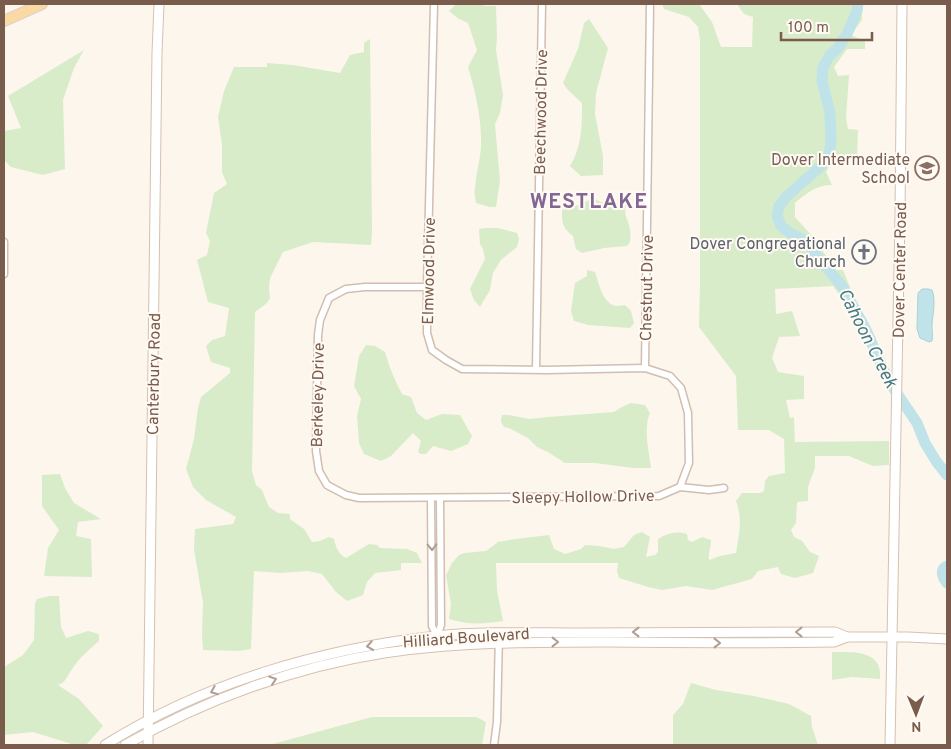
<svg xmlns="http://www.w3.org/2000/svg" width="951" height="749" font-family="Overpass,sans-serif">
<style>
.green{fill:#d8ecc9}
.water{fill:#bfe3e8;stroke:#a5d3da}
.lines{fill:none;stroke-linecap:round;stroke-linejoin:round}
.river{stroke:#bfe3e8;stroke-width:11}
.street-casing{stroke:#d1beb0;stroke-width:9}
.secondary-casing{stroke:#d6c0b0;stroke-width:11}
.primary-casing{stroke:#dad1cd;stroke-width:12}
.street{stroke:#fff;stroke-width:6}
.secondary{stroke:#fff;stroke-width:9}
.primary{stroke:#fbd9a5;stroke-width:10}
.oneway{stroke:#af9d94}
.labels{text-anchor:middle;stroke-width:4;stroke-linejoin:round;paint-order:stroke}
.street-label{font-size:16px;fill:#7a5c4d;stroke:#fffaf3}
.education-label{font-size:16px;fill:#785e54;stroke:#fffaf3;text-anchor:end}
.worship-label{font-size:16px;fill:#5b616d;stroke:#fffaf3;text-anchor:end}
.water-label{font-size:18px;font-style:italic;fill:#437c86;stroke:#fffaf3}
.district-label{font-size:21px;font-weight:bold;letter-spacing:1px;fill:#846695;stroke:#fffaf3}
</style>
<rect width="100%" height="100%" fill="#fdf6ec"/>
<!-- green -->
<g class="green">
<path d="M 456,4 L 476,4 L 487,6 L 496,6 L 497,37 L 496,50 L 503,95 L 500,113 L 495,124 L 500,181 L 496,207 L 490,207 L 476,203 C 475,198 474,192 475,187 C 476,174 480,161 481,148 C 482,120 476,94 468,67 L 477,50 L 468,23 L 459,19 L 449,11 Z"/>
<path d="M 662,4 L 699,4 L 712,22 L 721,47 L 752,47 L 753,17 L 744,14 L 737,4 L 861,4 L 862,20 L 851,35 L 865,41 L 865,49 L 847,49 L 834,67 L 838,76 L 849,75 L 846,118 L 848,129 L 858,130 L 857,159 L 832,161 L 826,172 L 832,185 C 816,185 807,193 795,203 L 795,217 L 813,237 L 836,270 L 843,270 L 855,300 L 844,301 L 833,286 L 775,289 L 776,314 L 792,311 L 800,336 L 779,337 L 772,358 L 778,372 L 804,376 L 804,399 L 786,400 L 790,418 L 794,417 L 795,442 L 889,441 L 889,465 L 873,466 L 849,456 L 815,456 L 815,468 L 808,487 L 808,501 L 797,502 L 796,523 L 791,530 L 794,537 L 802,541 L 810,552 L 819,556 L 813,573 L 795,578 L 781,574 L 778,567 L 758,571 L 752,579 L 712,590 L 686,586 L 662,590 L 648,587 L 619,578 L 617,571 L 618,563 L 496,563 L 497,590 L 503,621 C 483,624 469,625 449,619 L 451,604 L 446,575 L 452,563 L 459,555 L 465,553 L 486,551 L 498,542 L 515,539 L 549,535 L 554,549 L 565,554 L 581,549 L 585,545 L 599,546 L 614,549 L 624,547 L 634,535 L 642,532 L 650,537 L 646,557 L 655,555 L 658,552 L 658,539 C 667,533 676,531 687,534 L 688,540 L 692,542 L 702,537 L 711,540 C 711,547 708,554 709,560 L 720,556 L 736,553 C 739,534 743,520 736,501 L 742,493 L 760,493 L 764,491 L 765,481 L 769,476 L 785,473 L 784,439 L 769,430 L 738,430 L 736,376 L 699,327 L 700,284 L 700,40 L 698,27 L 689,17 L 664,9 Z"/>
<path d="M 589,19 L 608,48 L 596,93 L 595,114 L 603,156 L 603,175 L 581,176 L 570,166 C 582,147 582,125 582,103 L 568,90 L 563,83 L 578,49 L 584,23 Z"/>
<path d="M 370,39 L 372,231 L 371,245 L 313,242 L 283,252 L 270,278 L 269,288 L 270,298 L 267,303 L 255,312 L 252,471 L 256,485 L 262,490 L 269,507 L 278,513 L 290,514 L 290,519 L 304,529 L 312,542 L 320,541 L 329,537 L 334,539 C 336,547 338,554 346,558 L 369,544 L 377,545 L 380,548 L 407,549 L 417,553 L 422,563 L 401,563 L 401,570 L 375,573 L 367,582 L 363,595 L 347,601 L 336,592 L 322,574 L 308,571 L 280,573 L 254,571 L 251,649 L 239,651 L 203,650 L 202,635 L 203,603 L 194,549 L 195,529 L 233,524 L 236,517 L 206,500 L 193,487 L 186,469 L 194,439 L 198,408 L 201,397 L 230,373 L 230,368 L 211,362 L 206,346 L 212,340 L 225,336 L 229,308 L 208,302 L 197,260 L 207,255 L 210,241 L 206,233 L 214,193 L 227,184 L 222,172 L 222,145 L 218,117 L 224,91 L 234,67 L 267,67 L 267,63 L 293,65 L 340,73 L 350,55 L 364,52 L 364,43 Z"/>
<path d="M 84,50 L 74,68 L 63,100 L 65,169 L 43,175 L 11,167 L 4,160 L 4,131 L 21,128 L 8,96 Z"/>
<path d="M 593,198 L 607,205 L 624,202 L 626,205 C 623,216 629,220 630,230 C 631,233 630,238 630,242 L 627,246 L 604,248 L 582,253 L 576,249 L 573,236 C 562,228 562,222 562,210 L 581,204 Z"/>
<path d="M 485,228 L 498,228 L 517,233 L 519,239 L 517,247 L 501,260 L 493,273 L 490,290 L 480,307 L 474,300 L 470,289 L 485,259 L 483,249 L 480,244 L 479,229 Z"/>
<path d="M 587,270 L 595,272 C 599,283 602,303 616,306 C 619,306 622,305 625,305 L 631,311 L 634,323 L 630,328 L 588,325 L 574,321 L 571,311 L 575,283 L 587,276 Z"/>
<path d="M 366,345 L 375,346 L 385,352 C 389,367 395,381 402,394 L 411,397 L 417,413 L 426,420 L 442,414 L 460,415 L 472,436 L 468,444 L 451,451 L 433,446 L 426,454 L 421,454 L 418,452 L 421,441 L 413,433 L 391,456 L 381,461 L 364,454 L 359,443 L 357,416 L 361,399 L 354,386 L 359,356 Z"/>
<path d="M 631,403 L 645,405 L 650,413 C 643,429 649,451 651,468 L 633,468 L 595,463 L 565,463 L 548,452 L 537,447 L 528,438 L 509,428 L 504,427 L 501,422 L 502,415 L 509,415 L 530,419 L 548,417 L 614,412 L 622,407 Z"/>
<path d="M 60,474 L 65,488 L 74,503 L 101,519 L 78,522 L 76,536 L 91,539 L 92,577 L 44,576 L 48,548 L 59,530 L 42,506 L 42,475 Z"/>
<path d="M 49,596 L 59,596 L 61,627 L 66,638 L 88,631 L 99,634 L 99,641 C 87,651 77,660 69,674 C 66,679 64,683 58,685 L 79,699 L 103,726 L 86,745 L 75,745 L 33,732 L 4,735 L 4,667 L 23,655 L 34,640 L 35,603 L 37,599 Z"/>
<path d="M 832,652 C 852,652 883,649 880,679 L 852,677 L 832,680 Z"/>
<path d="M 691,683 L 716,690 L 754,696 L 789,704 L 811,716 L 812,727 L 818,745 L 673,745 L 673,715 L 683,704 Z"/>
<path d="M 372,717 L 476,717 L 486,722 L 482,745 L 269,745 Z"/>
</g>
<!-- water -->
<path class="water" d="M 922,289 L 928,289 L 932,290 C 936,300 933,313 932,324 C 932,330 933,335 932,341 L 929,342 L 920,338 L 917,329 L 918,293 Z"/>
<g class="lines">
<!-- river -->
<g class="river">
<path d="M 858,4 L 857,11 L 847,34 L 838,48 L 830,55 L 823,67 L 822,81 L 830,113 L 831,142 L 829,155 L 822,165 L 786,197 L 779,206 L 777,216 L 781,226 L 790,233 L 800,238 L 808,243 L 815,254 L 842,286 L 866,330 L 888,380 L 917,423 L 925,443 L 936,461 L 947,475"/>
<path d="M 947,566 C 939,570 943,578 947,583"/>
</g>
<!-- street casing -->
<g class="street-casing">
<g id="street">
<path d="M 434,4 L 427,287 L 427,333 L 432,350 L 446,360 L 462,369 L 546,370 L 645,368 L 670,376 L 681,388 L 688,413 L 689,463 L 680,487"/>
<path d="M 4,242 L 4,274"/>
<path d="M 427,287 L 365,287 L 346,289 L 329,298 L 320,320 L 318,335 L 316,451 L 319,471 L 327,485 L 346,495 L 359,498 L 659,496 L 680,487 L 709,490 L 724,488"/>
<path d="M 645,368 L 650,4"/>
<path d="M 536,369 L 542,4"/>
<path d="M 431,498 L 432,626 L 437,636 L 437,647"/>
<path d="M 437,636 L 441,625 L 440,498"/>
<path d="M 494,745 L 497,722 L 499,633"/>
</g>
</g>
<!-- secondary casing -->
<g class="secondary-casing">
<g id="secondary">
<path d="M 105,745 C 204,683 320,649 436,636 C 484,631 534,633 582,633 C 667,632 751,632 835,632 L 847,637"/>
<path d="M 125,745 C 204,700 294,667 384,653 C 458,642 532,642 607,642 C 683,643 758,643 834,642 L 847,637 L 908,637 L 947,639"/>
<path d="M 148,745 L 157,53 L 159,4"/>
<path d="M 890,745 L 900,215 L 902,4"/>
</g>
</g>
<!-- primary casing -->
<g class="primary-casing">
<path id="primary" d="M 4,21 L 42,4"/>
</g>
<!-- street -->
<use href="#street" class="street"/>
<!-- secondary -->
<use href="#secondary" class="secondary"/>
<!-- primary -->
<use href="#primary" class="primary"/>
</g>
<!-- one-way arrows -->
<defs><path id="oneway-chevron" d="M-2-3.5L2.5 0L-2 3.5" fill="none" stroke-width="1.6" stroke-linecap="round" stroke-linejoin="round" transform="scale(1.25)"/></defs>
<g class="oneway">
<use href="#oneway-chevron" transform="translate(432 547) rotate(89)"/>
<use href="#oneway-chevron" transform="translate(636 632) rotate(-180)"/>
<use href="#oneway-chevron" transform="translate(799 632) rotate(180)"/>
<use href="#oneway-chevron" transform="translate(555 642)"/>
<use href="#oneway-chevron" transform="translate(717 643)"/>
<use href="#oneway-chevron" transform="translate(370 646) rotate(171)"/>
<use href="#oneway-chevron" transform="translate(273 680) rotate(-18)"/>
<use href="#oneway-chevron" transform="translate(214 691) rotate(158)"/>
</g>
<!-- icons -->
<defs>
<g id="school-ring" transform="scale(1.25)"><circle r="9.5" fill="#fffaf3" stroke="#8d6e63" stroke-width="1.5"/><path d="M0-5L7-2L0 1L-7-2ZM-4 1L0 2.5L4 1V4Q0 6-4 4Z" fill="#8d6e63"/></g>
<g id="church-ring" transform="scale(1.25)"><circle r="9.5" fill="#fffaf3" stroke="#6b7280" stroke-width="1.5"/><path d="M-1.2-6h2.4v3.5h3.3v2.4h-3.3V6h-2.4V-.1h-3.3v-2.4h3.3Z" fill="#6b7280"/></g>
</defs>
<g fill-rule="evenodd">
<use href="#school-ring" x="927" y="168"/>
<use href="#church-ring" x="864" y="252"/>
</g>
<g class="labels">
<!-- street labels -->
<g class="street-label">
<text transform="translate(540 112) rotate(-89)" y="6">Beechwood Drive</text>
<text transform="translate(899 270) rotate(-89)" y="6">Dover Center Road</text>
<text transform="translate(428 271) rotate(-89)" y="6">Elmwood Drive</text>
<text transform="translate(646 288) rotate(-89)" y="6">Chestnut Drive</text>
<text transform="translate(153 374) rotate(-89)" y="6">Canterbury Road</text>
<text transform="translate(317 395) rotate(-89)" y="6">Berkeley Drive</text>
<text transform="translate(583 496) rotate(-1)" y="6">Sleepy Hollow Drive</text>
<text transform="translate(466 637) rotate(-4)" y="6">Hilliard Boulevard</text>
</g>
<!-- education labels -->
<g class="education-label">
<text x="910" y="165">Dover Intermediate<tspan x="910" dy="18">School</tspan></text>
</g>
<!-- worship labels -->
<g class="worship-label">
<text x="846" y="249">Dover Congregational<tspan x="846" dy="18">Church</tspan></text>
</g>
<!-- water labels -->
<g class="water-label">
<text transform="translate(868 338) rotate(63)" y="6">Cahoon Creek</text>
</g>
<!-- district labels -->
<g class="district-label">
<text x="589" y="208">WESTLAKE</text>
</g>
</g>
<!-- border -->
<rect width="951" height="749" fill="none" stroke="#7a5c4d" stroke-width="10"/>
<!-- north arrow -->
<g transform="translate(916 714) rotate(179)" stroke="#fffaf3" stroke-width="4" paint-order="stroke">
<path d="M0-4L9 19L0 12L-9 19Z" fill="#7a5c4d"/>
<text y="-8" font-size="14" font-weight="bold" text-anchor="middle" fill="#7a5c4d">N</text>
</g>
<!-- scale -->
<path d="M781 32v8h91v-8" fill="none" stroke="#7a5c4d" stroke-width="2.5"/>
<text x="788" y="32" font-size="15" fill="#7a5c4d" stroke="#fffaf3" stroke-width="4" paint-order="stroke">100 m</text>
</svg>
